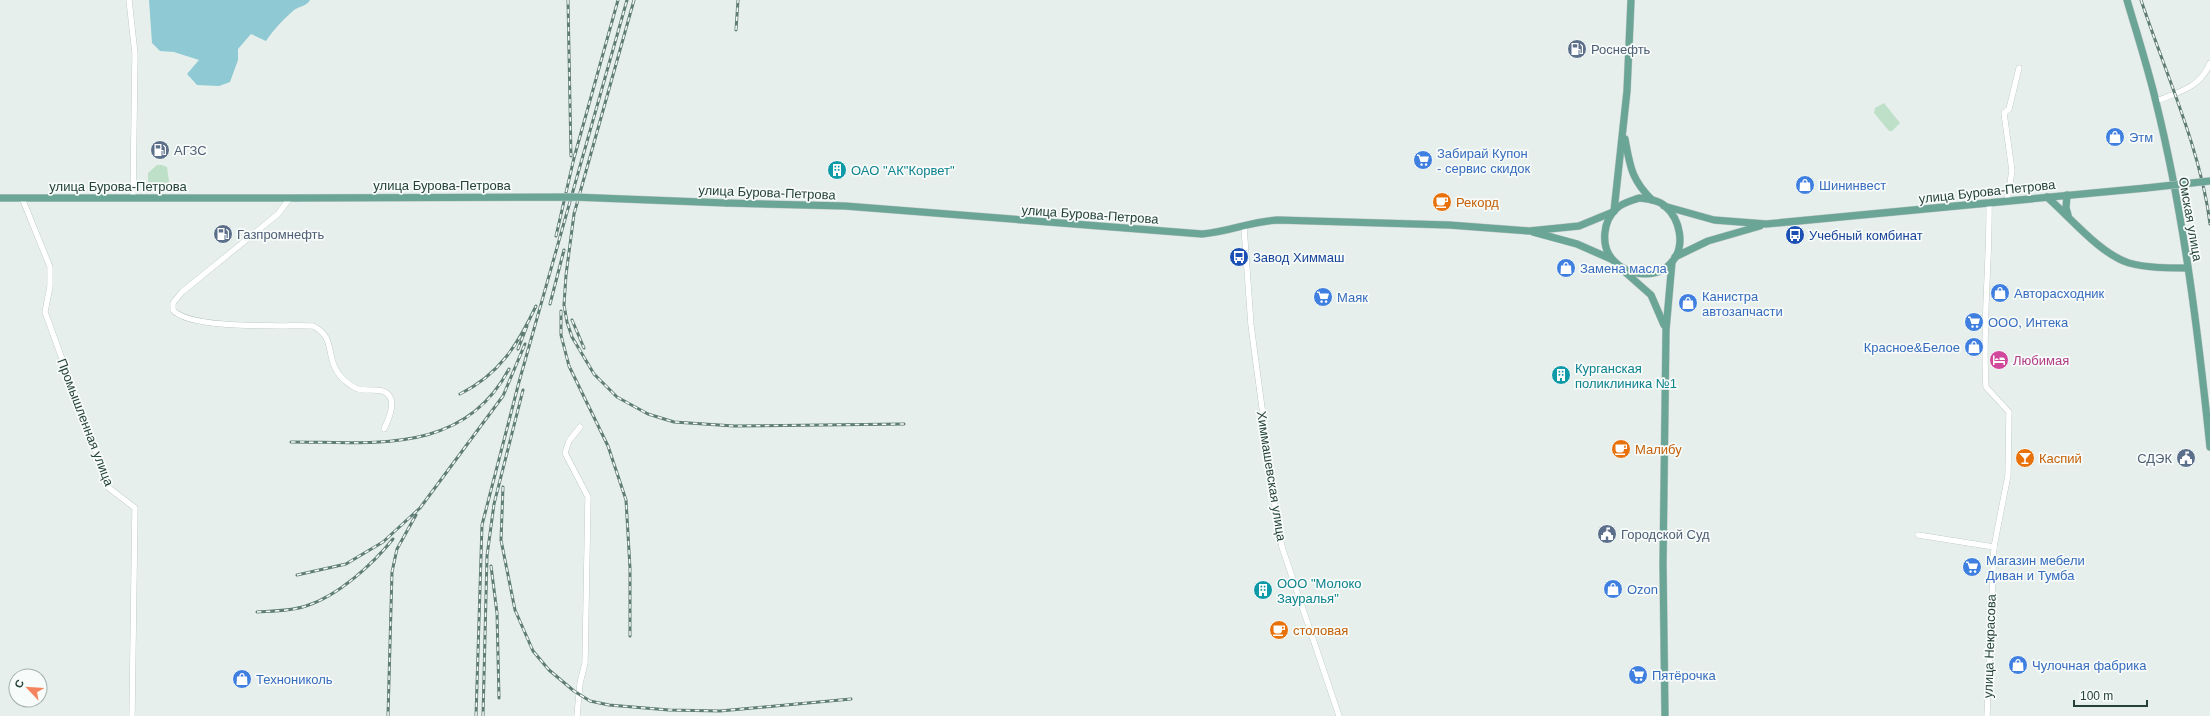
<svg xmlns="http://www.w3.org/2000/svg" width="2210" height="716" font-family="Arial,sans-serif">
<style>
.green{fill:#bfe0c8}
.water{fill:#8ec9d4}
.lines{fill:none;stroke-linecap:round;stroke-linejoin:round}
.minor-casing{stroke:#a8b8b2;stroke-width:6}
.major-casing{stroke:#c2cac8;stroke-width:8}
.minor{stroke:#fff;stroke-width:5.5}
.major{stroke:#6aa596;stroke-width:7}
.rail-casing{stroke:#5f7d75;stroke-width:3}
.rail{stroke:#f7fbf9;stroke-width:1.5;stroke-dasharray:4.5;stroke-linecap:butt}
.major-bridge-casing{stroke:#c2cac8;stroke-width:8;stroke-linecap:butt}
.major-bridge{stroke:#6aa596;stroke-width:7}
.labels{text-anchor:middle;stroke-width:3.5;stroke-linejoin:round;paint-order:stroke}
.service-label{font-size:13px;fill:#4e5e75;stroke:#f7fbf9;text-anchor:start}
.shop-label{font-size:13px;fill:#366cbe;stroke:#f7fbf9;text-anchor:start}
.culture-label{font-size:13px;fill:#0d838f;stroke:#f7fbf9;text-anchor:start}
.street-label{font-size:13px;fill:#24423a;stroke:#f7fbf9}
.food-label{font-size:13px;fill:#c56008;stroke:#f7fbf9;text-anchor:start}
.transit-label{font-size:13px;fill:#164399;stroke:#f7fbf9;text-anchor:start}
.hotel-label{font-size:13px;fill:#b23c85;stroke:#f7fbf9;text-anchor:start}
</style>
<rect width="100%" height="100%" fill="#e6efeb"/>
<!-- green -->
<g class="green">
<path d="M 1884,103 L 1900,123 L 1892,131 L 1889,131 L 1874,113 L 1875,108 Z"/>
<path d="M 157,165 L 162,165 L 167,167 L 170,189 L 151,189 L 148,185 L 148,173 Z"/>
</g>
<!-- water -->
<path class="water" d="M 149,0 L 310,0 C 307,6 300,6 294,10 C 284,19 273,30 266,41 L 251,34 L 238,49 L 238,60 L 230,82 L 219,86 L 197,85 L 187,74 L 199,60 L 174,52 L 160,51 L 152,43 Z"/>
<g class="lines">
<!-- minor casing -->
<g class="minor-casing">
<g id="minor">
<path d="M 129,0 L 135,54 L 133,197"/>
<path d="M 2156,101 C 2179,92 2200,88 2210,63"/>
<path d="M 22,198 L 50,267 L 50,286 L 45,312 L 109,488 L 135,508 L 132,716"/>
<path d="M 290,198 L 278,214 L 182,292 L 173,303 L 173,310 C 190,330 285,325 313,326 C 338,338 323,359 343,379 C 348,383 353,388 358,389 C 368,392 384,386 390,397 C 395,406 388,420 384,429"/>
<path d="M 2007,201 L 2012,171 L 2004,113 L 2009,109 L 2019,68"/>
<path d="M 1244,227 L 1251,325 L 1277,521 L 1282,547 L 1339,716"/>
<path d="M 1918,535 L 1994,547"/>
<path d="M 577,716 L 580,683 L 585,663 L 588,497 L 565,453 L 569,441 L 580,427"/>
<path d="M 1987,716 L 1994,547 L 2008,475 L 2009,412 L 1986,387 C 1982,325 1990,264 1989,202"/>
</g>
</g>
<!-- major casing -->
<g class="major-casing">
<g id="major">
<path d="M 2127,0 C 2137,34 2148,68 2156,102 C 2184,215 2198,332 2210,447"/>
<path d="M 1625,139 C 1630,166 1631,179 1652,200"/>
<path d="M 2067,195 L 2066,208 L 2068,215"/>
<path d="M 2047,197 C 2070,217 2100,254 2129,263 C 2147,268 2167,268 2187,268"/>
<path d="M 0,198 L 297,198"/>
<path d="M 1639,198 C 1648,199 1658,200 1665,206 C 1680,219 1686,246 1672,262 C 1657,280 1627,276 1613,260 C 1600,246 1603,220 1617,208 C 1624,202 1631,201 1639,198 Z"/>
<path d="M 726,203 L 845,206 L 1202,234 C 1229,232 1252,221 1278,220 L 1449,225 L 1529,231 L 1579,226 L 1613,212"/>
<path d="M 1664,206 L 1714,220 L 1766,224 L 2146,188"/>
<path d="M 1614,211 L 1627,91 L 1631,0"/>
<path d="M 1533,232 L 1577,244 L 1611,259"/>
<path d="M 1675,257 L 1708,241 L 1760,226"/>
<path d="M 1625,272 L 1651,295 L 1664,325"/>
<path d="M 1665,716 L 1663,564 L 1666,330 L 1672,262"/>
</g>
</g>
<!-- minor -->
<use href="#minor" class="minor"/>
<!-- major -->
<use href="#major" class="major"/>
<!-- rail casing -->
<g class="rail-casing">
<g id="rail">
<path d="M 568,0 L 571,156"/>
<path d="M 634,0 L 574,214 L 566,275 L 564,305 L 567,322 L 572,337 L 594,374 L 617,397 L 648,414 L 674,422 L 734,426 L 904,424"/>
<path d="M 2141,0 C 2165,72 2201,150 2210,224"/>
<path d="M 736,30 L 738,0"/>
<path d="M 556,236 L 574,158 L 618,0"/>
<path d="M 550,304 L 564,250"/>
<path d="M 561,311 L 561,335 L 569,366 L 608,446 L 626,500 L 630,568 L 630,636"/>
<path d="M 572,320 L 584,348"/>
<path d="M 518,349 L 527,326"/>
<path d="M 460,394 C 500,374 518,344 536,306"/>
<path d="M 291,442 C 374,442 464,455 509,369"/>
<path d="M 503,487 L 501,540 L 515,610 L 533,651 L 549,670 L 574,691 L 590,701 L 609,705 L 669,710 L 720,711 L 851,699"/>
<path d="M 491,566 L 497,613 L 499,698"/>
<path d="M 297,575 L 346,564 L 383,542 L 420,508 L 503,396 L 525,344"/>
<path d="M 257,612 C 273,611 291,611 306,606 C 338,596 373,564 393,539"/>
<path d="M 388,716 L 392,572 L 397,549 L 416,515"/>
<path d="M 476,716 L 482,525 L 519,382 L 627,0"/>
<path d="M 483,716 L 487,556 L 494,504 L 523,390"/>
</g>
</g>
<!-- rail -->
<use href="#rail" class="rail"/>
<!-- major-bridge casing -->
<g class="major-bridge-casing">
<g id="major-bridge">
<path d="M 2146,188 L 2210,181"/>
<path d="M 297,198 L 573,197 L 726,203"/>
</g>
</g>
<!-- major-bridge -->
<use href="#major-bridge" class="major-bridge"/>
</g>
<!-- icons -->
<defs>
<g id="fuel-disc" transform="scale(1)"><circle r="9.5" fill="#5c6f8a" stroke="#f7fbf9"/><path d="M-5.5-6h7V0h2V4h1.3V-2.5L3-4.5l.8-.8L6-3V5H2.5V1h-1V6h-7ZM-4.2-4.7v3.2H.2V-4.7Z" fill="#fff"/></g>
<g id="shop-disc" transform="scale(1)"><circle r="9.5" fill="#3f7fe0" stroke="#f7fbf9"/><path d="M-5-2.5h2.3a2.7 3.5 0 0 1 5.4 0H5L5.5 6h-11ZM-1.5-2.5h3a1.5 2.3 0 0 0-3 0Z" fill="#fff"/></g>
<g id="supermarket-disc" transform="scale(1)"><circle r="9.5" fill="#3f7fe0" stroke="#f7fbf9"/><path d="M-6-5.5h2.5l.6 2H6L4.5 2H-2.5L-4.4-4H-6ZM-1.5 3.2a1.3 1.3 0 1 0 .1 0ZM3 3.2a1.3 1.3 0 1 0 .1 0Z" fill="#fff"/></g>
<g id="building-disc" transform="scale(1)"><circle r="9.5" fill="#0f9aa8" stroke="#f7fbf9"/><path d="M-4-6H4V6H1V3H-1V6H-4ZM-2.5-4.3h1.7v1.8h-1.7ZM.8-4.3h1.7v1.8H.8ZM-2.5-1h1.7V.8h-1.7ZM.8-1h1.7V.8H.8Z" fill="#fff"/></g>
<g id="cafe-disc" transform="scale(1)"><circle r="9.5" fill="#e8710a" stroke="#f7fbf9"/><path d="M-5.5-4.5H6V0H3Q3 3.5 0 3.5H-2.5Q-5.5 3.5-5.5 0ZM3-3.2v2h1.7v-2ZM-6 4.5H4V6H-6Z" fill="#fff"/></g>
<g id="bus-disc" transform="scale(1)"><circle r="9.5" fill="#1a4fb4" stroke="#f7fbf9"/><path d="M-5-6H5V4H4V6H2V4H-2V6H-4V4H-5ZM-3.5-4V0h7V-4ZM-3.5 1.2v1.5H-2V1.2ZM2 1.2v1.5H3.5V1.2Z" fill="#fff"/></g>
<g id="hotel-disc" transform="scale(1)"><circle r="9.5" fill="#d1479c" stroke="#f7fbf9"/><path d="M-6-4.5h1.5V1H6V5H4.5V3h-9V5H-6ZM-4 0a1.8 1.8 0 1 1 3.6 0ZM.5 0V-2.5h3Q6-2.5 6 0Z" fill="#fff"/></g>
<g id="bar-disc" transform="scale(1)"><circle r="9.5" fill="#e8710a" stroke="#f7fbf9"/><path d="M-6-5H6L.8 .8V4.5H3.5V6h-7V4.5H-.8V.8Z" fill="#fff"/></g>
<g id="civic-disc" transform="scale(1)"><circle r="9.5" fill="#5c6f8a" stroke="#f7fbf9"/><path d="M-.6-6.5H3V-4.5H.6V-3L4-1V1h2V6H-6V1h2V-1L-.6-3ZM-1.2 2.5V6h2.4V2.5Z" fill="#fff"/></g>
</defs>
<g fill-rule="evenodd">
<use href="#fuel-disc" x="1577" y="49"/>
<use href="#shop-disc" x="2115" y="137"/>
<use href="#fuel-disc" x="160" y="150"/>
<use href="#supermarket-disc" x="1423" y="160"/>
<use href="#building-disc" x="837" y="170"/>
<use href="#shop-disc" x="1805" y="185"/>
<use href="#cafe-disc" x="1442" y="202"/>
<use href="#fuel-disc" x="223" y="234"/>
<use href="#bus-disc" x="1795" y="235"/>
<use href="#bus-disc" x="1239" y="257"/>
<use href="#shop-disc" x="1566" y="268"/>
<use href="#shop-disc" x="2000" y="293"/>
<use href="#supermarket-disc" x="1323" y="297"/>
<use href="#shop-disc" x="1688" y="303"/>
<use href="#supermarket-disc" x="1974" y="322"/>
<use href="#shop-disc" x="1974" y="347"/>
<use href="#hotel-disc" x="1999" y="360"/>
<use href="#building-disc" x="1561" y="375"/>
<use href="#cafe-disc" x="1621" y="449"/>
<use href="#bar-disc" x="2025" y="458"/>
<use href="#civic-disc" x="2186" y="458"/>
<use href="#civic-disc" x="1607" y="534"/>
<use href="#supermarket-disc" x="1972" y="567"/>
<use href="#shop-disc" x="1613" y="589"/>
<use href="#building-disc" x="1263" y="590"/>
<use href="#cafe-disc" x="1279" y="630"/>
<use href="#shop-disc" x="2018" y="665"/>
<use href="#supermarket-disc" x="1638" y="675"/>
<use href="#shop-disc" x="242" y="679"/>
</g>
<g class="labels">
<!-- service labels -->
<g class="service-label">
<text x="1591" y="54">Роснефть</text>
<text x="174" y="155">АГЗС</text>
<text x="237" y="239">Газпромнефть</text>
<text x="2172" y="463" text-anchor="end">СДЭК</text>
<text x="1621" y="539">Городской Суд</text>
</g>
<!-- shop labels -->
<g class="shop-label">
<text x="2129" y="142">Этм</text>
<text x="1437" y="158">Забирай Купон<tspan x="1437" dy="15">- сервис скидок</tspan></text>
<text x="1819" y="190">Шининвест</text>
<text x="1580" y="273">Замена масла</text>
<text x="2014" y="298">Авторасходник</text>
<text x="1702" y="301">Канистра<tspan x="1702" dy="15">автозапчасти</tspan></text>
<text x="1337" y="302">Маяк</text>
<text x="1988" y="327">ООО, Интека</text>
<text x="1960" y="352" text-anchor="end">Красное&amp;Белое</text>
<text x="1986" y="565">Магазин мебели<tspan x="1986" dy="15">Диван и Тумба</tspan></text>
<text x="1627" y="594">Ozon</text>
<text x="2032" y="670">Чулочная фабрика</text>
<text x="1652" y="680">Пятёрочка</text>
<text x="256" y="684">Технониколь</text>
</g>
<!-- culture labels -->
<g class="culture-label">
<text x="851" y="175">ОАО "АК"Корвет"</text>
<text x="1575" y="373">Курганская<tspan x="1575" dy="15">поликлиника №1</tspan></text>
<text x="1277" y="588">ООО "Молоко<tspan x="1277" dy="15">Зауралья"</tspan></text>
</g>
<!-- street labels -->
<g class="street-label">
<text x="442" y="190">улица Бурова-Петрова</text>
<text x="118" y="191">улица Бурова-Петрова</text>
<text transform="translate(1987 191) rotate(-6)" y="5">улица Бурова-Петрова</text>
<text transform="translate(767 192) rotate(2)" y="5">улица Бурова-Петрова</text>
<text transform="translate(1090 214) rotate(4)" y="5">улица Бурова-Петрова</text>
<text transform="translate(2191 219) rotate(80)" y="5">Омская улица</text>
<text transform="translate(86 422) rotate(69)" y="5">Промышленная улица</text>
<text transform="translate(1272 476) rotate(81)" y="5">Химмашевская улица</text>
<text transform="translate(1989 646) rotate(-88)" y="5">улица Некрасова</text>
</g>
<!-- food labels -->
<g class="food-label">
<text x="1456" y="207">Рекорд</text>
<text x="1635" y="454">Малибу</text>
<text x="2039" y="463">Каспий</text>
<text x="1293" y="635">столовая</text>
</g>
<!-- transit labels -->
<g class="transit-label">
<text x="1809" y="240">Учебный комбинат</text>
<text x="1253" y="262">Завод Химмаш</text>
</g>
<!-- hotel labels -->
<g class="hotel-label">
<text x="2013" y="365">Любимая</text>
</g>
</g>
<!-- north arrow -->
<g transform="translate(28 688) rotate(295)"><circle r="19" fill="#f7fbf9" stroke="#a3b1ad"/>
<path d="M0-3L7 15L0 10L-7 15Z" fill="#f4845f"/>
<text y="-6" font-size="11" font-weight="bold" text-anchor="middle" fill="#24423a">С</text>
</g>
<!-- scale -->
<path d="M2074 700v6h73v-6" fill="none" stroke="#24423a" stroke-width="2"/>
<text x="2080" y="700" font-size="12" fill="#24423a" stroke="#f7fbf9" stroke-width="3" paint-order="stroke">100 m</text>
</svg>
